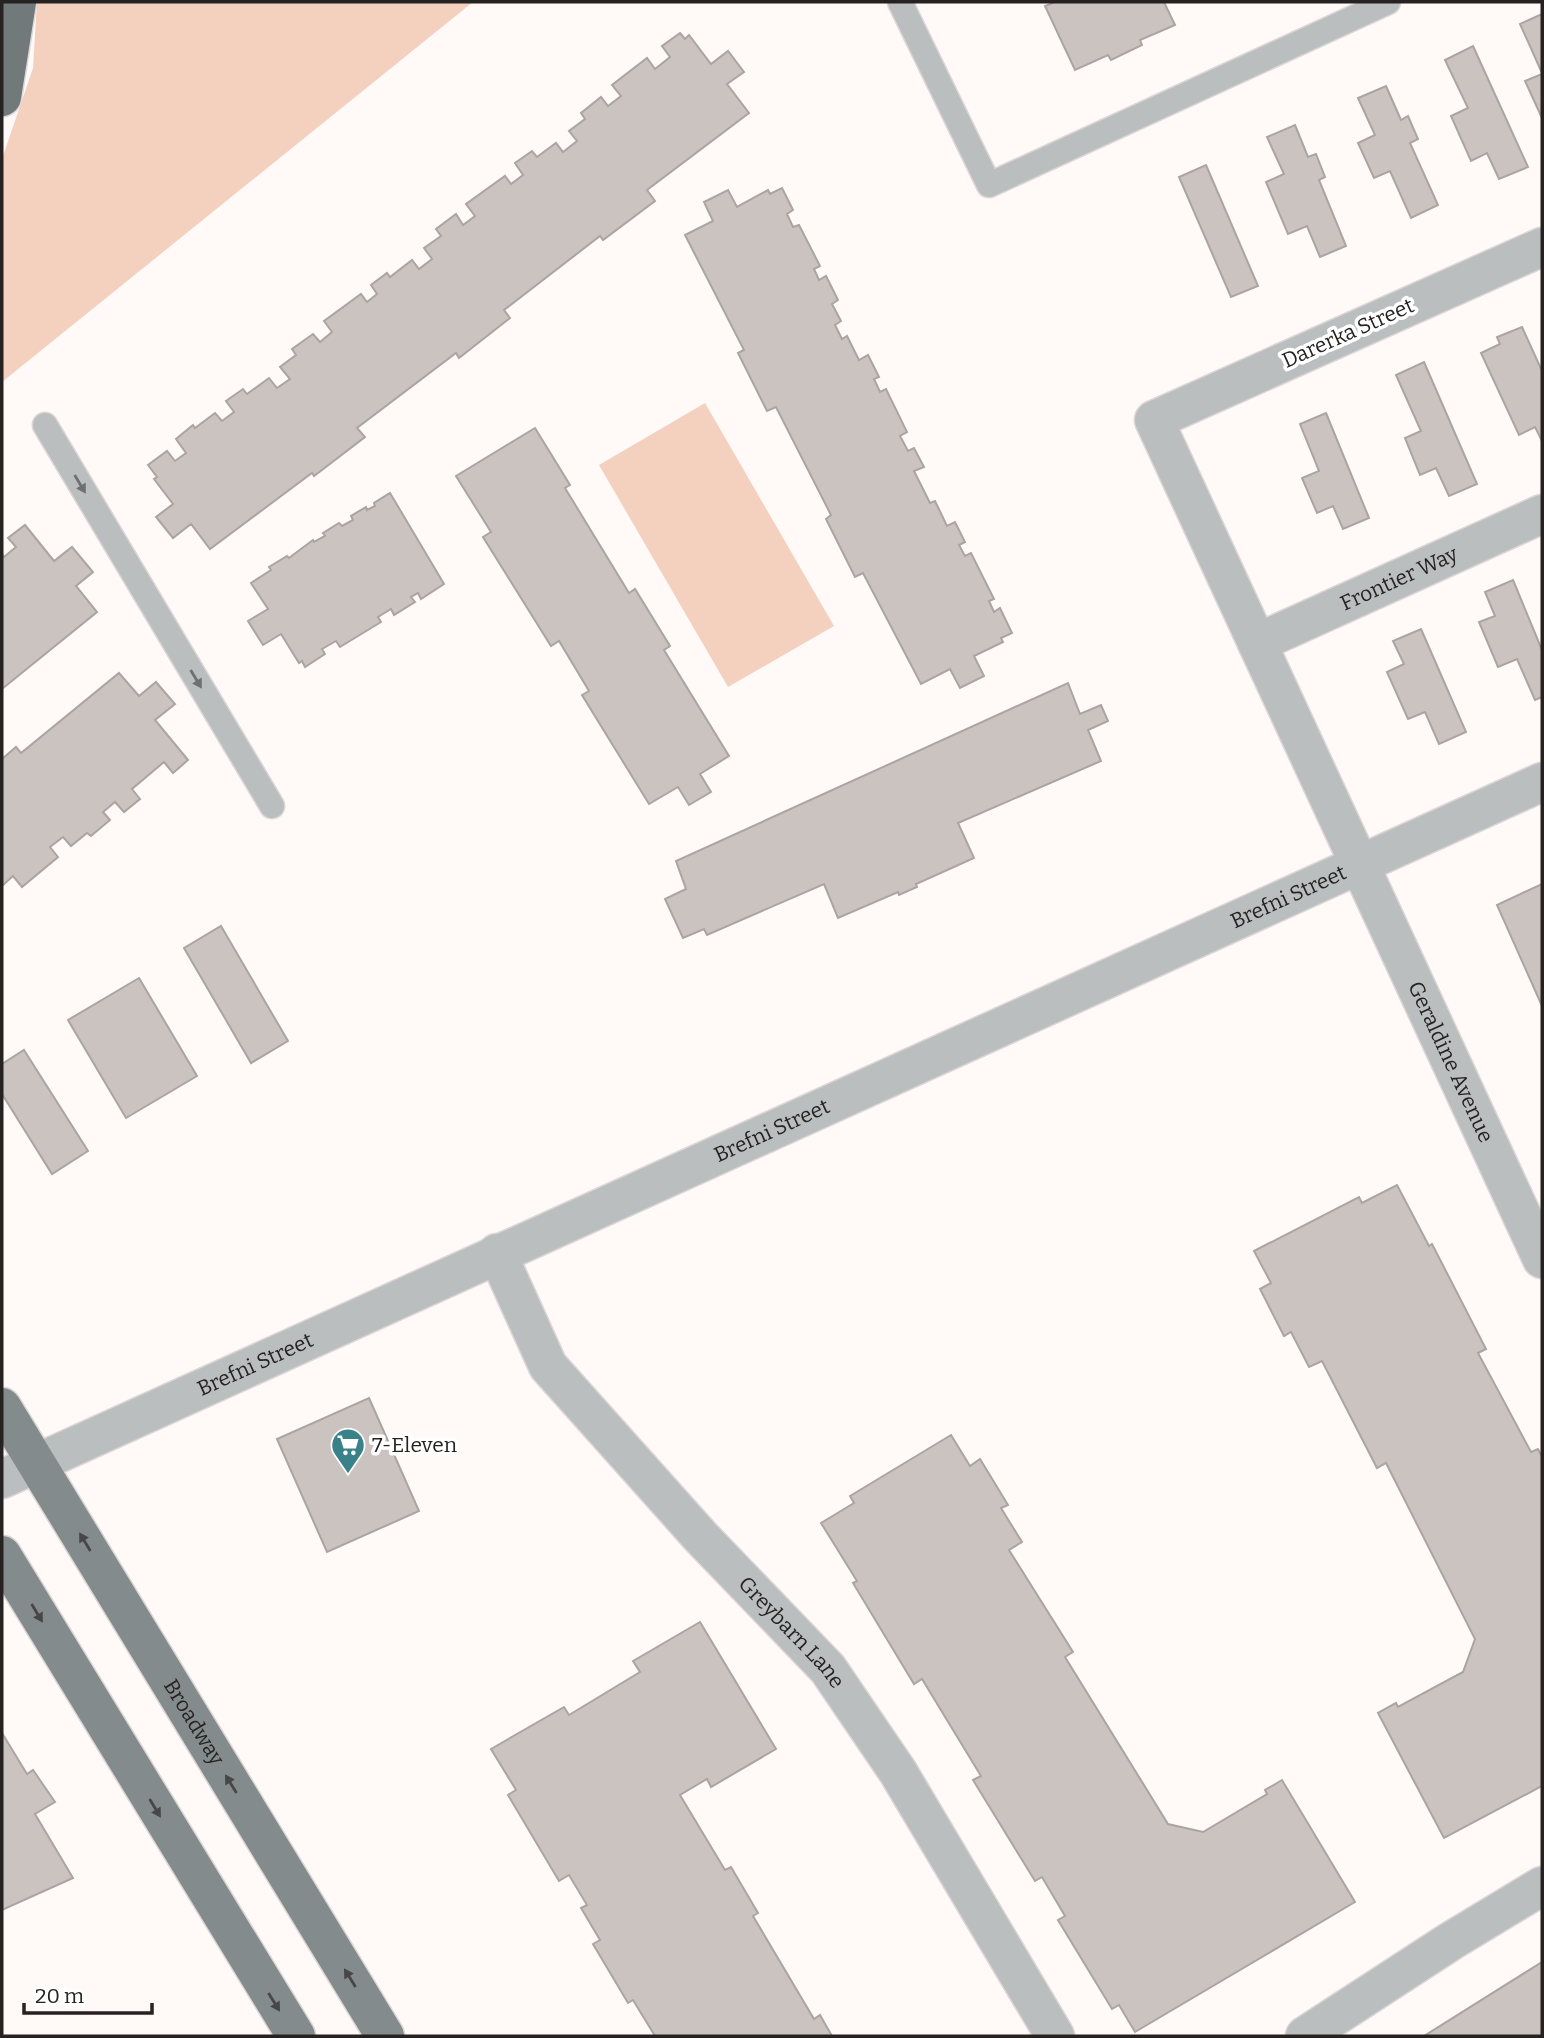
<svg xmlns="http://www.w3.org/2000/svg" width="1544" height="2038" font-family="Bitter,serif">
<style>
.green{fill:#f4d0bf}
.building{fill:#cac3bf;stroke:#aba4a1;stroke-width:2}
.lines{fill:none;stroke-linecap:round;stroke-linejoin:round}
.lane-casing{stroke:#dcd7d6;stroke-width:27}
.street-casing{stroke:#dcd7d6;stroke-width:41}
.primary-casing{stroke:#dcd7d6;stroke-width:41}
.highway-casing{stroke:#dcd7d6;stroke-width:41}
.lane{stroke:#babebf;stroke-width:24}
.street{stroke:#babebf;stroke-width:38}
.primary{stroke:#848b8c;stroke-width:38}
.highway{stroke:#71797a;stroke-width:38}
.oneway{fill:#707070}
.oneway2{fill:#464746}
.labels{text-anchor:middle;stroke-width:7;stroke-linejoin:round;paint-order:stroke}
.street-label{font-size:21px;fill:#252221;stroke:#fff}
.poi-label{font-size:21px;fill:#252221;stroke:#fff;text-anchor:start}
</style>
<rect width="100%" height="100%" fill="#fffaf8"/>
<!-- green -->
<g class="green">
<path d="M 37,2 L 473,2 L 2,382 L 2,159 L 33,68 Z"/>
<path d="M 705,403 L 834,626 L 728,687 L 599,465 Z"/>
</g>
<!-- building -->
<g class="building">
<path d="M 1055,2 L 1164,2 L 1175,25 L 1140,40 L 1142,45 L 1111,60 L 1108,55 L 1075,70 L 1045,6 Z"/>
<path d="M 1542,14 L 1542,73 L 1520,24 Z"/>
<path d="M 680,33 L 685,39 L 689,35 L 711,64 L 728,51 L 744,72 L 727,84 L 749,113 L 647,190 L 655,201 L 603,240 L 600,236 L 504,310 L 510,318 L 459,358 L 456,353 L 357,428 L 365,437 L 314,476 L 312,473 L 210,549 L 191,524 L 173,538 L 156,517 L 173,504 L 154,479 L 157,477 L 148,465 L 167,451 L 175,461 L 186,453 L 176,439 L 193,425 L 195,428 L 215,413 L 222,421 L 234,412 L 226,401 L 243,389 L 247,394 L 269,378 L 277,388 L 290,379 L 280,367 L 296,355 L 292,349 L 313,334 L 320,342 L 332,332 L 324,321 L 361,294 L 367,302 L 377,294 L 371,285 L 387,273 L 390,277 L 412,260 L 419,269 L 432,259 L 424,248 L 441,236 L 436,229 L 456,214 L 463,225 L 475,216 L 466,204 L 505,176 L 511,184 L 523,175 L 515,163 L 532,151 L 537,157 L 556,143 L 563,152 L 577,141 L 569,131 L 585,119 L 581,113 L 601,97 L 608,106 L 621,96 L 612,85 L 647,58 L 655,69 L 670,57 L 662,46 Z"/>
<path d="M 1473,46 L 1528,167 L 1499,179 L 1487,153 L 1471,161 L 1451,116 L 1468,108 L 1445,60 Z"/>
<path d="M 1542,74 L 1542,118 L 1525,81 Z"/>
<path d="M 1386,86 L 1401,120 L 1408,116 L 1418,139 L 1410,143 L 1438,205 L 1411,218 L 1390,171 L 1374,178 L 1358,143 L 1375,135 L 1358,98 Z"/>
<path d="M 1295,125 L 1308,157 L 1316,154 L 1325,177 L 1319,180 L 1346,246 L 1320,257 L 1307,226 L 1288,234 L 1266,182 L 1284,174 L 1267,137 Z"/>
<path d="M 1206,165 L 1258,286 L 1231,297 L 1179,177 Z"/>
<path d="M 782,188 L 793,210 L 787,214 L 793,227 L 799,225 L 820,266 L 814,269 L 819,280 L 826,276 L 838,300 L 832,304 L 841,321 L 835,325 L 842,339 L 847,336 L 859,360 L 868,355 L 879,377 L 874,379 L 880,392 L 886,389 L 907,432 L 900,436 L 908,451 L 914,448 L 924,467 L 914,471 L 930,503 L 935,501 L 947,526 L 955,522 L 965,542 L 959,545 L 965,556 L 971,553 L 994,599 L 989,601 L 994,612 L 1000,608 L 1012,633 L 1001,638 L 1003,642 L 974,656 L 984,676 L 960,688 L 950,669 L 921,684 L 863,573 L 855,577 L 826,519 L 831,515 L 776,407 L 767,411 L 738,353 L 744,350 L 685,235 L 713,221 L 704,202 L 728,190 L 737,207 L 768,190 L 770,194 Z"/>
<path d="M 1522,327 L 1542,371 L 1542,441 L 1535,427 L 1519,435 L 1481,353 L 1500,344 L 1497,337 Z"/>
<path d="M 1424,362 L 1477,484 L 1449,496 L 1436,468 L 1420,475 L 1405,438 L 1421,431 L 1396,375 Z"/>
<path d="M 1326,413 L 1369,518 L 1343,529 L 1333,506 L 1317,513 L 1302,478 L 1319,471 L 1300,424 Z"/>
<path d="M 535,428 L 570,485 L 565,488 L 629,593 L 635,589 L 670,646 L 664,650 L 729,756 L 700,774 L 711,792 L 689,805 L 678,787 L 649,804 L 582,695 L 589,691 L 559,641 L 551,646 L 483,537 L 491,532 L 456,476 Z"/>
<path d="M 390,493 L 444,584 L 421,599 L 418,593 L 411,597 L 415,602 L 394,615 L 391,609 L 378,617 L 381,622 L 340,647 L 336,641 L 322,649 L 325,654 L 305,667 L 302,661 L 299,663 L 281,634 L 263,645 L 248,621 L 268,609 L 251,583 L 271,570 L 269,567 L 287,556 L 289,558 L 313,540 L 314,542 L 325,536 L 323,533 L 339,523 L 342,526 L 353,520 L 351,516 L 366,507 L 367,510 L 375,506 L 374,503 Z"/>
<path d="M 25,525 L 54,561 L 72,547 L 93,572 L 76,586 L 97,612 L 2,689 L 2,554 L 4,557 L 16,547 L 8,538 Z"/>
<path d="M 1513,580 L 1542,650 L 1542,697 L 1535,700 L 1517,659 L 1498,667 L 1479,622 L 1495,616 L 1485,592 Z"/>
<path d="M 1421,629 L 1466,732 L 1439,744 L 1425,712 L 1408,719 L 1387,672 L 1404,664 L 1393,641 Z"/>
<path d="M 119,673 L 139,696 L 156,682 L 175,704 L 155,720 L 188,760 L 173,773 L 164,762 L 132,789 L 140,799 L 124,812 L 115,802 L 103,812 L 110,820 L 91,836 L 87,833 L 71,846 L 63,837 L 50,847 L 58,857 L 22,887 L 13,876 L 2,886 L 2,759 L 16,747 L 21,753 Z"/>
<path d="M 1068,683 L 1080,714 L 1101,705 L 1108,721 L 1088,730 L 1101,761 L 958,823 L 974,858 L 916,884 L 917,887 L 899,895 L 898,892 L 838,918 L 824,884 L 707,935 L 704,929 L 683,938 L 665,899 L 686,889 L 676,861 Z"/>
<path d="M 1542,884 L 1542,1006 L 1497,905 Z"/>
<path d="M 221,926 L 288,1041 L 251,1063 L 184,948 Z"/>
<path d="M 139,978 L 197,1076 L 126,1118 L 68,1020 Z"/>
<path d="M 24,1050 L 88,1151 L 52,1174 L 2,1094 L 2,1064 Z"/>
<path d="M 1397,1185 L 1429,1246 L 1432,1244 L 1486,1349 L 1478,1353 L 1531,1452 L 1538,1449 L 1542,1457 L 1542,1786 L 1444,1838 L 1378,1713 L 1396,1703 L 1398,1707 L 1463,1672 L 1475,1639 L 1386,1463 L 1377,1468 L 1322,1361 L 1309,1367 L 1291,1332 L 1284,1336 L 1260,1289 L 1271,1283 L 1254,1251 L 1359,1197 L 1362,1203 Z"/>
<path d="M 369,1398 L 419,1511 L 327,1552 L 277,1439 Z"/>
<path d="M 951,1435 L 970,1466 L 980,1459 L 1008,1505 L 1001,1508 L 1022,1542 L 1009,1550 L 1073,1652 L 1065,1657 L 1168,1824 L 1203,1832 L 1267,1794 L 1265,1790 L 1282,1780 L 1355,1902 L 1135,2032 L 1119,2005 L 1112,2009 L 1058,1920 L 1065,1916 L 1042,1877 L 1035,1881 L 973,1780 L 981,1776 L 922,1679 L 914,1684 L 853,1583 L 857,1581 L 821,1523 L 854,1503 L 850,1496 Z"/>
<path d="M 700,1622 L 776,1749 L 711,1787 L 707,1779 L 680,1795 L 725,1870 L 731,1867 L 758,1913 L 753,1916 L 814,2019 L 820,2015 L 832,2036 L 655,2036 L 633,2000 L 628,2003 L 593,1944 L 600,1940 L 581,1908 L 587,1905 L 569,1875 L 559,1881 L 508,1795 L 516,1790 L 491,1749 L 564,1707 L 569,1715 L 640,1672 L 633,1661 Z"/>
<path d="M 2,1733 L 27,1774 L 33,1770 L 55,1802 L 35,1814 L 73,1878 L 2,1910 Z"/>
<path d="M 1542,1962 L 1542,2036 L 1424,2036 Z"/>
</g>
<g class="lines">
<!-- lane casing -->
<g class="lane-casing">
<g id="lane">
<path d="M 900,2 L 989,185 L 1388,2"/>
<path d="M 45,425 L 272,806"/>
</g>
</g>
<!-- street casing -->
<g class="street-casing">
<g id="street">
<path id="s1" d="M 1542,247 L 1154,420 L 1542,1259"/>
<path id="s2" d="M 1257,643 L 1542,514"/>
<path id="s3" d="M 497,1253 L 548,1366 L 700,1536 L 828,1669 L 898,1772 L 1055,2036"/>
<path id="s4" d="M 2,1479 L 1542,782"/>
<path d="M 1305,2036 L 1451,1941 L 1542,1886"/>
</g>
</g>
<!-- primary casing -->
<g class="primary-casing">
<g id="primary">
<path id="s5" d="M 2,1407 L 385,2036"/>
<path d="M 2,1555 L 296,2036"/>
</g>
</g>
<!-- highway casing -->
<g class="highway-casing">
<path id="highway" d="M 2,97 L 17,2"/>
</g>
<!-- lane -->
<use href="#lane" class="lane"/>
<!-- street -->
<use href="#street" class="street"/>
<!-- primary -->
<use href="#primary" class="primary"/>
<!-- highway -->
<use href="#highway" class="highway"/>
</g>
<!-- one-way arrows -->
<defs><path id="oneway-solid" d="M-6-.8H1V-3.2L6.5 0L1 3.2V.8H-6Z" transform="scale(1.75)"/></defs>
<g class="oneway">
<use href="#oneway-solid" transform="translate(80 484) rotate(59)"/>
<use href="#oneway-solid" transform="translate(196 679) rotate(59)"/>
</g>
<g class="oneway2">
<use href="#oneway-solid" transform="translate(85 1542) rotate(-121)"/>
<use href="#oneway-solid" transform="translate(37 1613) rotate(59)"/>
<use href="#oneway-solid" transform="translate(231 1784) rotate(-122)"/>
<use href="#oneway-solid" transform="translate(155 1808) rotate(59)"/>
<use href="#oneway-solid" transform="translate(350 1978) rotate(-122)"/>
<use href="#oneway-solid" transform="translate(274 2002) rotate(58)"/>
</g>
<!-- icons -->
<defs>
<g id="supermarket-pin" transform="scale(1.75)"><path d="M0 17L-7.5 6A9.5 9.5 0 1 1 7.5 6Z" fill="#3a8289" stroke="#fff"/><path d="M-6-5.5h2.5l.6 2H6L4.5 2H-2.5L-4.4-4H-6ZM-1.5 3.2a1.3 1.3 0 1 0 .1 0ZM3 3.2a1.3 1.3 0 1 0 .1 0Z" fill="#fff"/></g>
</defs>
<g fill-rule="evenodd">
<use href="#supermarket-pin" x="348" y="1445"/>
</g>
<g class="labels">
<!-- street labels -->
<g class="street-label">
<text transform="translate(1348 333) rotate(-24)" y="7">Darerka Street</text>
<text dy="7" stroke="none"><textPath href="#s2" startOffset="156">Frontier Way</textPath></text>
<text dy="7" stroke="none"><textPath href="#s4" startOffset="1412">Brefni Street</textPath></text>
<text dy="7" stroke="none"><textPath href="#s1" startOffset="1132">Geraldine Avenue</textPath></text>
<text dy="7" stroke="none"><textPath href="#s4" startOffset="845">Brefni Street</textPath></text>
<text dy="7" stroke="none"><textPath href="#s4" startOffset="278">Brefni Street</textPath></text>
<text dy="7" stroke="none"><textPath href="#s3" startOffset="485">Greybarn Lane</textPath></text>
<text dy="7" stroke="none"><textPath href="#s5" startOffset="369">Broadway</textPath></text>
</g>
<!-- poi labels -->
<g class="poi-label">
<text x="372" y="1452">7-Eleven</text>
</g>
</g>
<!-- border -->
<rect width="1544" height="2038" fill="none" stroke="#252221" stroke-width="7"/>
<!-- scale -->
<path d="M24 2003v10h128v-10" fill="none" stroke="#252221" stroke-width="3.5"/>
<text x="35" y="2003" font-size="21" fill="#252221" stroke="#ffffff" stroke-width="5" paint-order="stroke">20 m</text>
</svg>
